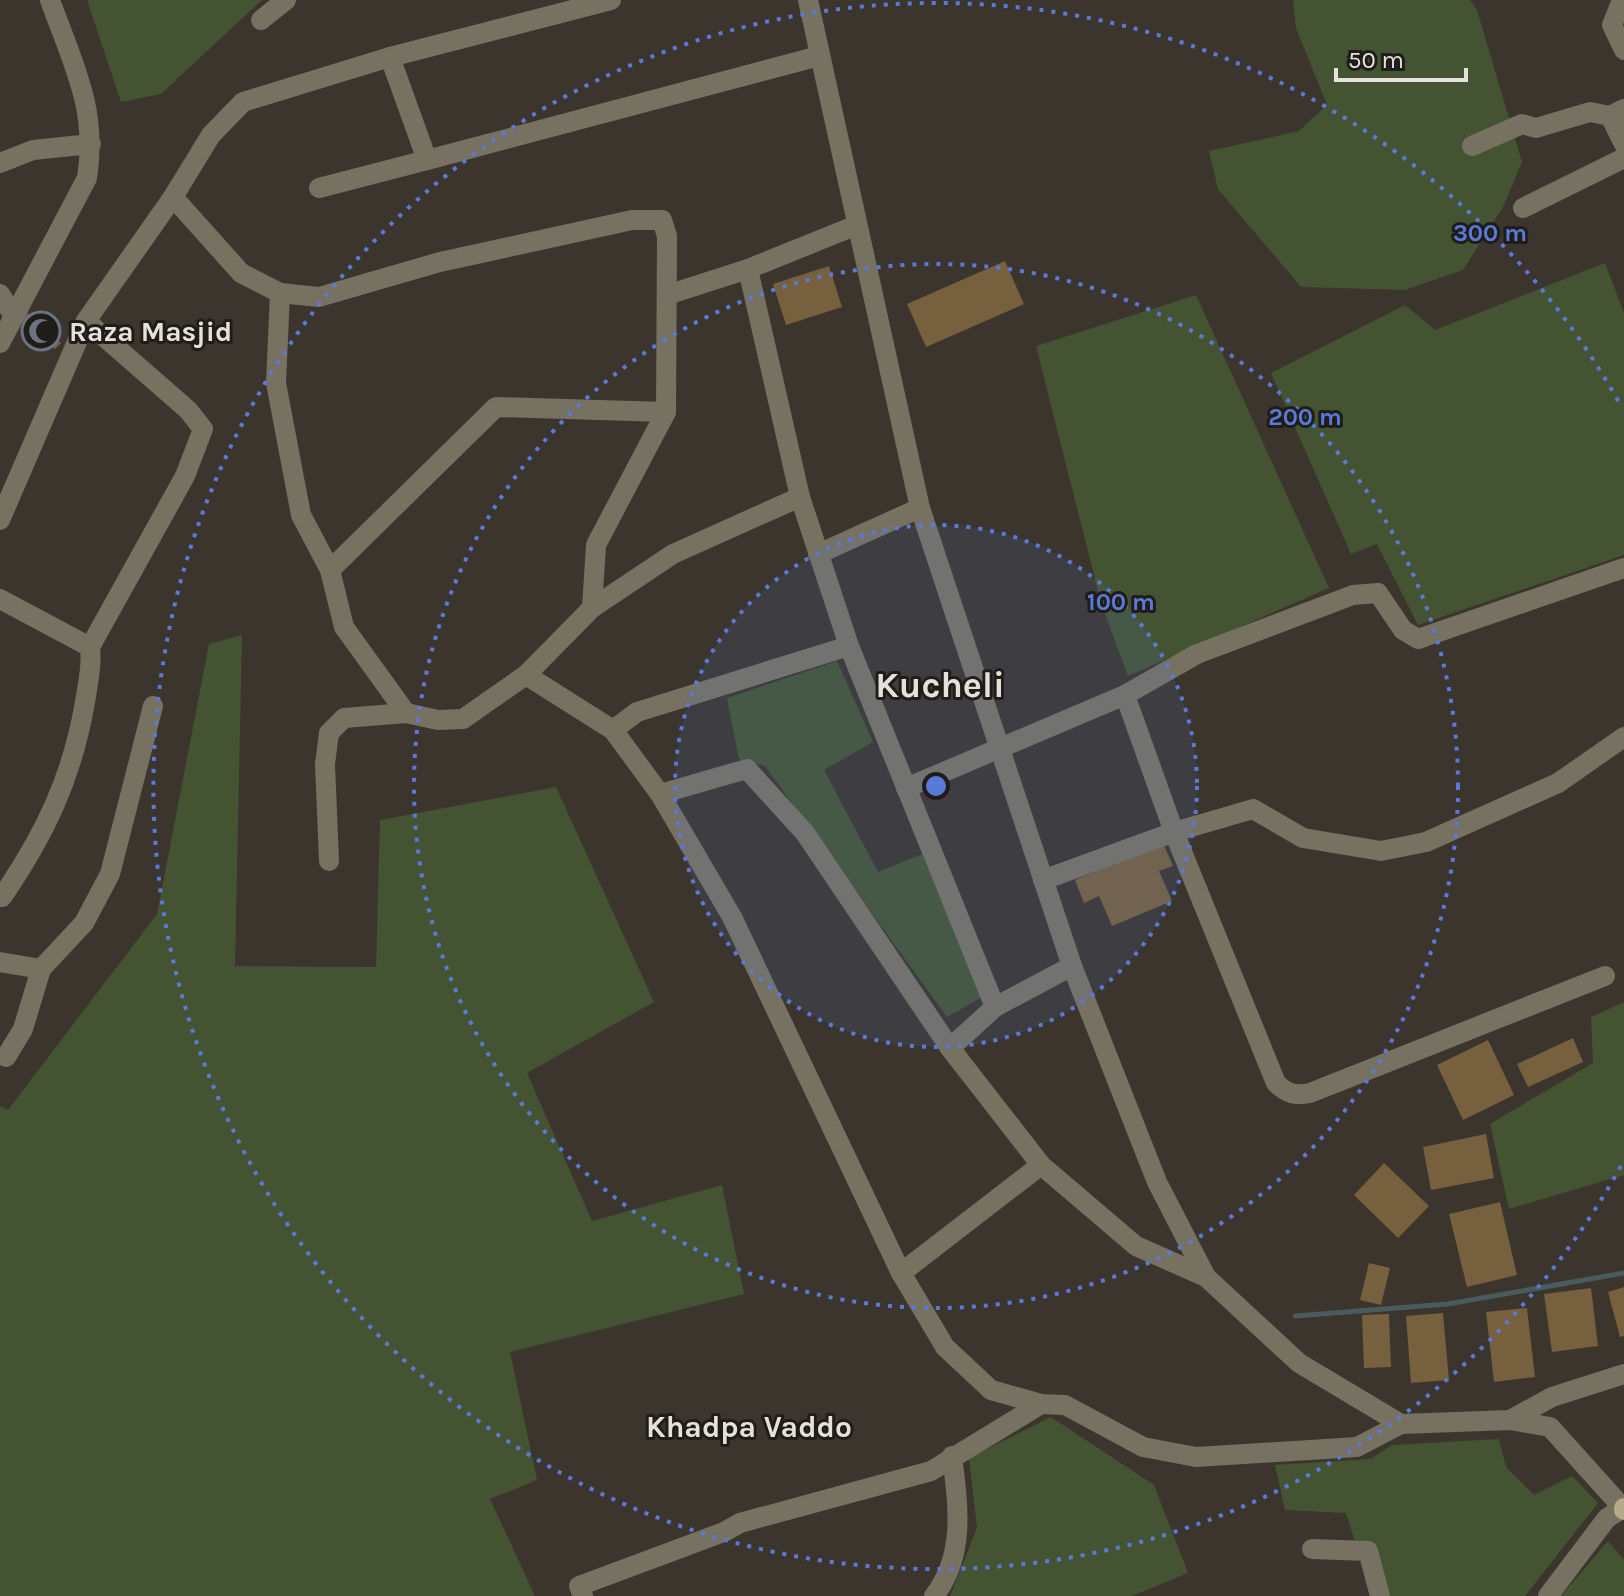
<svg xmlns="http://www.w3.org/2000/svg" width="1624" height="1596" font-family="Karla,sans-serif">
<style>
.green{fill:#445432}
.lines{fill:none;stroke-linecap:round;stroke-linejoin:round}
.stream{stroke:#495c5d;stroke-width:5}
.building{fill:#76603e}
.minor{stroke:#767161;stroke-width:20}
.major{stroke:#b6ab89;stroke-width:20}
.ring{fill:none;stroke:#597ada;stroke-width:4;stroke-dasharray:4 8}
.labels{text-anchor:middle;stroke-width:6;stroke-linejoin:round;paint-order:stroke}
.poi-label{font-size:28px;font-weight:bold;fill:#e5e2dd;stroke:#201d19;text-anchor:start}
.neighbourhood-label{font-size:30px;font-weight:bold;fill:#e5e2dd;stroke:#201d19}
.district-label{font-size:36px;font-weight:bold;fill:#e5e2dd;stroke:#201d19}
.centre{fill:#597ada;stroke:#201d19;stroke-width:4}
.ring-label{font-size:24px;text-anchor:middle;font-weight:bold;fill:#597ada;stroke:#201d19;stroke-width:6;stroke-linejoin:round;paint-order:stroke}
</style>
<rect width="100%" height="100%" fill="#3b352d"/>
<!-- green -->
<g class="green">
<path d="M 87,0 L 262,0 L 161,94 L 121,102 Z"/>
<path d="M 1293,0 L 1470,0 L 1477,10 L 1522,162 L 1503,207 L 1463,270 L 1405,290 L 1301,287 L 1218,189 L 1209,151 L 1299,131 L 1327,105 L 1296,28 Z"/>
<path d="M 1605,263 L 1624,313 L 1624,555 L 1418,625 L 1377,544 L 1351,554 L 1271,373 L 1405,305 L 1435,330 Z"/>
<path d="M 1196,295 L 1329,588 L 1128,676 L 1101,603 L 1036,346 Z"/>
<path d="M 242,635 L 235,966 L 376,967 L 380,820 L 556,787 L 654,1002 L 527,1073 L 592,1221 L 722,1185 L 744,1294 L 510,1352 L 537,1480 L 490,1499 L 535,1596 L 0,1596 L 0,1106 L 8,1110 L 157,914 L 209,644 Z"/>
<path d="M 837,661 L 873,742 L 824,770 L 878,872 L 922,854 L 982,997 L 947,1017 L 765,766 L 739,759 L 727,698 Z"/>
<path d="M 1624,1002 L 1624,1175 L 1509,1209 L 1490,1124 L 1593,1063 L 1591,1017 Z"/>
<path d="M 1051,1417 L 1154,1485 L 1188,1573 L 1132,1596 L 950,1596 L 977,1528 L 969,1458 Z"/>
<path d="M 1499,1439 L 1506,1467 L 1534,1495 L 1572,1476 L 1598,1503 L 1525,1596 L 1372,1596 L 1346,1513 L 1285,1510 L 1275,1465 L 1370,1459 L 1392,1445 Z"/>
<path d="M 1608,1541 L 1624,1560 L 1624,1596 L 1561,1596 Z"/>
</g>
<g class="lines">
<!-- stream -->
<path class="stream" d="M 1295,1316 L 1448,1304 L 1624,1273"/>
</g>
<!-- building -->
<g class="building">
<path d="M 1005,261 L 1024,304 L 926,347 L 907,304 Z"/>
<path d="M 829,266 L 842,307 L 786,325 L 773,284 Z"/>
<path d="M 28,313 L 61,343 L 55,349 L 22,319 Z"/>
<path d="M 1163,843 L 1173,866 L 1159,871 L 1172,901 L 1112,926 L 1099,896 L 1084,903 L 1075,880 Z"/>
<path d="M 1573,1038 L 1583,1062 L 1528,1087 L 1517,1064 Z"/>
<path d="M 1488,1040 L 1514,1095 L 1463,1120 L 1437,1065 Z"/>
<path d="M 1486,1134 L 1494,1178 L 1431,1190 L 1423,1147 Z"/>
<path d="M 1384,1163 L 1429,1206 L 1398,1238 L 1354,1195 Z"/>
<path d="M 1500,1202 L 1517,1275 L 1467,1287 L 1449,1214 Z"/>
<path d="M 1369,1263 L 1390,1268 L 1381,1305 L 1360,1300 Z"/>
<path d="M 1624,1287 L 1624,1336 L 1620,1337 L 1608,1292 Z"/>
<path d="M 1591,1288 L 1598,1346 L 1552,1352 L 1544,1294 Z"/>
<path d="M 1527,1308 L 1535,1377 L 1494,1382 L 1486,1312 Z"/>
<path d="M 1443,1313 L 1449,1380 L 1411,1383 L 1406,1316 Z"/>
<path d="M 1389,1314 L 1391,1367 L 1364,1368 L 1362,1315 Z"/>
</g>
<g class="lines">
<!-- minor -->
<g class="minor">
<path d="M 808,0 L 920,508 L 1072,966 L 1157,1182 L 1206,1277 L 1299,1363 L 1401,1424 L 1510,1420 L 1550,1427 L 1623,1508 L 1607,1518 L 1548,1596"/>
<path d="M 1622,0 L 1612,25 L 1624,50"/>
<path d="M 261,20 L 286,0"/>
<path d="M 390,57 L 427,160 L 819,56"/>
<path d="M 1624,109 L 1610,116 L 1624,144"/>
<path d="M 1472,146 L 1522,124 L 1536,128 L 1590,112 L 1610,116"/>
<path d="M 0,163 L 33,150 L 91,144"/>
<path d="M 319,188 L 427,160"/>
<path d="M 173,197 L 241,273 L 280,293 L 319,297 L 440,262 L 632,220 L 662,220 L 667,236 L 666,412 L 596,545 L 592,608"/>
<path d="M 1523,208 L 1624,158"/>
<path d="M 748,269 L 800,497 L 849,646 L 995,1007"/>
<path d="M 280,293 L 276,383 L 301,515 L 330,570 L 344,627 L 406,713"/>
<path d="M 0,294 L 14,316"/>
<path d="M 667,295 L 748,269 L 857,225"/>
<path d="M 0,343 L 87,178 C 98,109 73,64 50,0"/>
<path d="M 0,520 L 86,321 L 173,197 L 211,135 L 243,102 L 390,57 L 611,0"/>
<path d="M 818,554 L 920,508"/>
<path d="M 330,570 L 496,407 L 666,412"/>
<path d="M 0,599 L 90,647"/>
<path d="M 526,675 L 613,730 L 660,794 L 732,917 L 901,1273 L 945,1347 L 991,1390 L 1041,1404 L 1065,1405 L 1143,1447 L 1196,1457 L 1357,1447 L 1401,1424"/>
<path d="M 1125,695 L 1174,832 L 1276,1083 C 1287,1094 1295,1096 1310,1093 L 1605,976"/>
<path d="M 613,730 L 637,712 L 849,646"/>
<path d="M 906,788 L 1125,695 L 1197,654 L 1353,595 L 1378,593 L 1403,630 L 1418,639 L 1624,568"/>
<path d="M 660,794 L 747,769 L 805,833 L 950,1048 L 1041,1165 L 1136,1246 L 1206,1277"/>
<path d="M 329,861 L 325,764 L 329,733 L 344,718 L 406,713 L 438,720 L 463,719 L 526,675 L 592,608 L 673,554 L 800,497"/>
<path d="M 1043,880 L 1174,832 L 1253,809 L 1303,838 L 1381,851 L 1426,842 L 1558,783 L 1624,737"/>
<path d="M 2,897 C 45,834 72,778 85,702 C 88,683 92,666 90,647 L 185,476 L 203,429 L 188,410 L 86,321"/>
<path d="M 0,962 L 41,969"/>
<path d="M 950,1048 L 995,1007 L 1072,966"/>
<path d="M 6,1057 L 23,1029 L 41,969 L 84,923 L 110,874 L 153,706"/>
<path d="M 901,1273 L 1041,1165"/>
<path d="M 1510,1420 L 1552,1397 L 1624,1374"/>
<path d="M 1312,1549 L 1368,1551 L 1380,1596"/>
<path d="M 583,1596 L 579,1586 L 724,1532 L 740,1523 L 931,1471 L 1041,1404"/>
<path d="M 934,1596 C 966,1555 958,1504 952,1456"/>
</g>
<!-- major -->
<path class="major" d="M 1624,1508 L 1624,1510"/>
</g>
<!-- distance rings -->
<circle cx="936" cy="786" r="261" fill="#597ada" fill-opacity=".12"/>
<g class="ring">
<circle cx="936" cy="786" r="261"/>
<circle cx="936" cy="786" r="522"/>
<path d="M1621 1166A783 783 0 1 1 1621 406"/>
</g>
<!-- icons -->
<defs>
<g id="mosque-ring" transform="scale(2)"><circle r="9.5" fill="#201d19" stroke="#6b7280" stroke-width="1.5"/><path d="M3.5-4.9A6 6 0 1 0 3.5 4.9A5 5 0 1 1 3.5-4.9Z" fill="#6b7280"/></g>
</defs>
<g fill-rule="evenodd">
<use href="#mosque-ring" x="41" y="331"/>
</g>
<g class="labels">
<!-- poi labels -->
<g class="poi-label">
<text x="69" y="341">Raza Masjid</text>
</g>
<!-- neighbourhood labels -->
<g class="neighbourhood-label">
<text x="749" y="1437">Khadpa Vaddo</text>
</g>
<!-- district labels -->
<g class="district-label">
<text x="940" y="697">Kucheli</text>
</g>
</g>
<circle cx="936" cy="786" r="12" class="centre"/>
<g class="ring-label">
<text x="1490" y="241">300 m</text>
<text x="1305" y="425">200 m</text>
<text x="1121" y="610">100 m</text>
</g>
<!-- scale -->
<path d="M1336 68v12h130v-12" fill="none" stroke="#e5e2dd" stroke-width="4"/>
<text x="1348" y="68" font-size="24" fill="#e5e2dd" stroke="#201d19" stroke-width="6" paint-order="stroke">50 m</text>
</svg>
